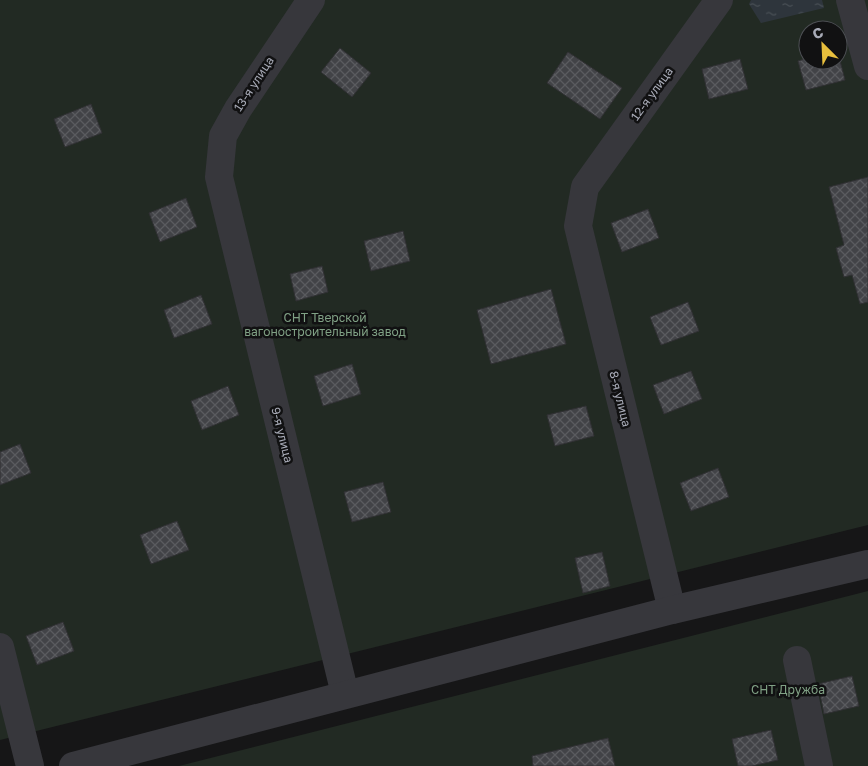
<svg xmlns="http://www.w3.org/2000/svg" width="868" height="766" font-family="'Golos Text',sans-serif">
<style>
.green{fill:#222a23;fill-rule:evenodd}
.water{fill:url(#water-ripples)}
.building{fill:url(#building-cross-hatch);stroke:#303033}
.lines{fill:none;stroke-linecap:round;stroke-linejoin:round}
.minor{stroke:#37373c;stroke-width:28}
.labels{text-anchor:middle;stroke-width:5;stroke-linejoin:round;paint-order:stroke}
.street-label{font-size:12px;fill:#a8abb7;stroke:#111112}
.park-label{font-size:12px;fill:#80a185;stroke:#111112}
</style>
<defs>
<pattern id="water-ripples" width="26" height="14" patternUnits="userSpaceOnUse" patternTransform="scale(1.25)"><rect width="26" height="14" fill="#2e353c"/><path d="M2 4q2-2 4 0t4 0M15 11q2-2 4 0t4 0" fill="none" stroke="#495056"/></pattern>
<pattern id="building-cross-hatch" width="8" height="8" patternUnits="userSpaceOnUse" patternTransform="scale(1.25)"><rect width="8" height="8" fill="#424347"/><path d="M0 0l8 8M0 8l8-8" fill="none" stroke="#5a5b5f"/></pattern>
</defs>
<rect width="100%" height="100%" fill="#161617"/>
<!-- green -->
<g class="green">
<path d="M 0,0 L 868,0 L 868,525 L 0,740 ZM 808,30 L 838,30 L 838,60 L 808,60 Z"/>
<path d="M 868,591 L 868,766 L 179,766 Z"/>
</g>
<!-- water -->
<path class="water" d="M 751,0 L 822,0 L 824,8 L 761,23 L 749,4 Z"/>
<!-- building -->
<g class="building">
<path d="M 340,48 L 371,73 L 352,97 L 321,72 Z"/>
<path d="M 568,52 L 622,88 L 600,119 L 547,83 Z"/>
<path d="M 838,53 L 845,80 L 806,90 L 798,61 L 808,58 L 808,60 L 838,60 Z"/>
<path d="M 740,59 L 748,89 L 709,99 L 702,69 Z"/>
<path d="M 91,104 L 102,133 L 65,147 L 54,119 Z"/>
<path d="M 868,177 L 868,302 L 860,304 L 852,275 L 844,277 L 836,248 L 844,245 L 829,187 Z"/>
<path d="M 186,198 L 197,227 L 160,242 L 149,213 Z"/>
<path d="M 648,209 L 659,238 L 622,252 L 611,223 Z"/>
<path d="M 403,231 L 410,261 L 371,271 L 364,241 Z"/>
<path d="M 322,266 L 328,292 L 296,301 L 290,274 Z"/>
<path d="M 551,289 L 566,344 L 491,364 L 477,310 Z"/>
<path d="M 201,295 L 212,324 L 174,338 L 164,310 Z"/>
<path d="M 688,302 L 699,331 L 661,345 L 650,317 Z"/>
<path d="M 352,364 L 361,394 L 323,406 L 314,376 Z"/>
<path d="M 691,371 L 702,399 L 664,414 L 653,385 Z"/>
<path d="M 228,386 L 239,415 L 202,430 L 191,401 Z"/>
<path d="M 586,406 L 594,436 L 555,446 L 547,415 Z"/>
<path d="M 20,444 L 31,473 L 0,485 L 0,452 Z"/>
<path d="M 718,468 L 729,497 L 691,511 L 680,483 Z"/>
<path d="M 383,482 L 391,512 L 352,522 L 344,492 Z"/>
<path d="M 177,521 L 189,550 L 151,564 L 140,535 Z"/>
<path d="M 602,552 L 610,586 L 583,593 L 575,558 Z"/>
<path d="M 63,622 L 74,651 L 37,665 L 26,636 Z"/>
<path d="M 852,676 L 859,706 L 824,714 L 818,684 Z"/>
<path d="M 771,730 L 778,760 L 752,766 L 738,766 L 732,739 Z"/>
<path d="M 608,738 L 615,766 L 533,766 L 532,756 Z"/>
</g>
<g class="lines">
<!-- minor -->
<g class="minor">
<path d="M 311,0 L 238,109 L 223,136 L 219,177 L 345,694"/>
<path d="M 850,0 L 868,66"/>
<path d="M 672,610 L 578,226 L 585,187 L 719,0"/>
<path d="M 0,647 L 30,766"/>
<path d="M 797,660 L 819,766"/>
<path d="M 73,766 L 672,610 L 868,564"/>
</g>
</g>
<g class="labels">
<!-- street labels -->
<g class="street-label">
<text transform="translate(254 84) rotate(-57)" y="4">13-я улица</text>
<text transform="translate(652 94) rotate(-54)" y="4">12-я улица</text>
<text transform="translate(620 399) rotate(76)" y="4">8-я улица</text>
<text transform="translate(282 435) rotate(76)" y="4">9-я улица</text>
</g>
<!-- park labels -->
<g class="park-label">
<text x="325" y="322">СНТ Тверской<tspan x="325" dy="14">вагоностроительный завод</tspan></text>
<text x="788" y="694">СНТ Дружба</text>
</g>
</g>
<!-- north arrow -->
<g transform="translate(823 45) rotate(336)"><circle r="24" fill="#111112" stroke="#4d4f54"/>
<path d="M0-4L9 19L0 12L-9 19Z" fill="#e8bf3d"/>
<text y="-8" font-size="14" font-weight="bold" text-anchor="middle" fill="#a8abb7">С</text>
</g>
</svg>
